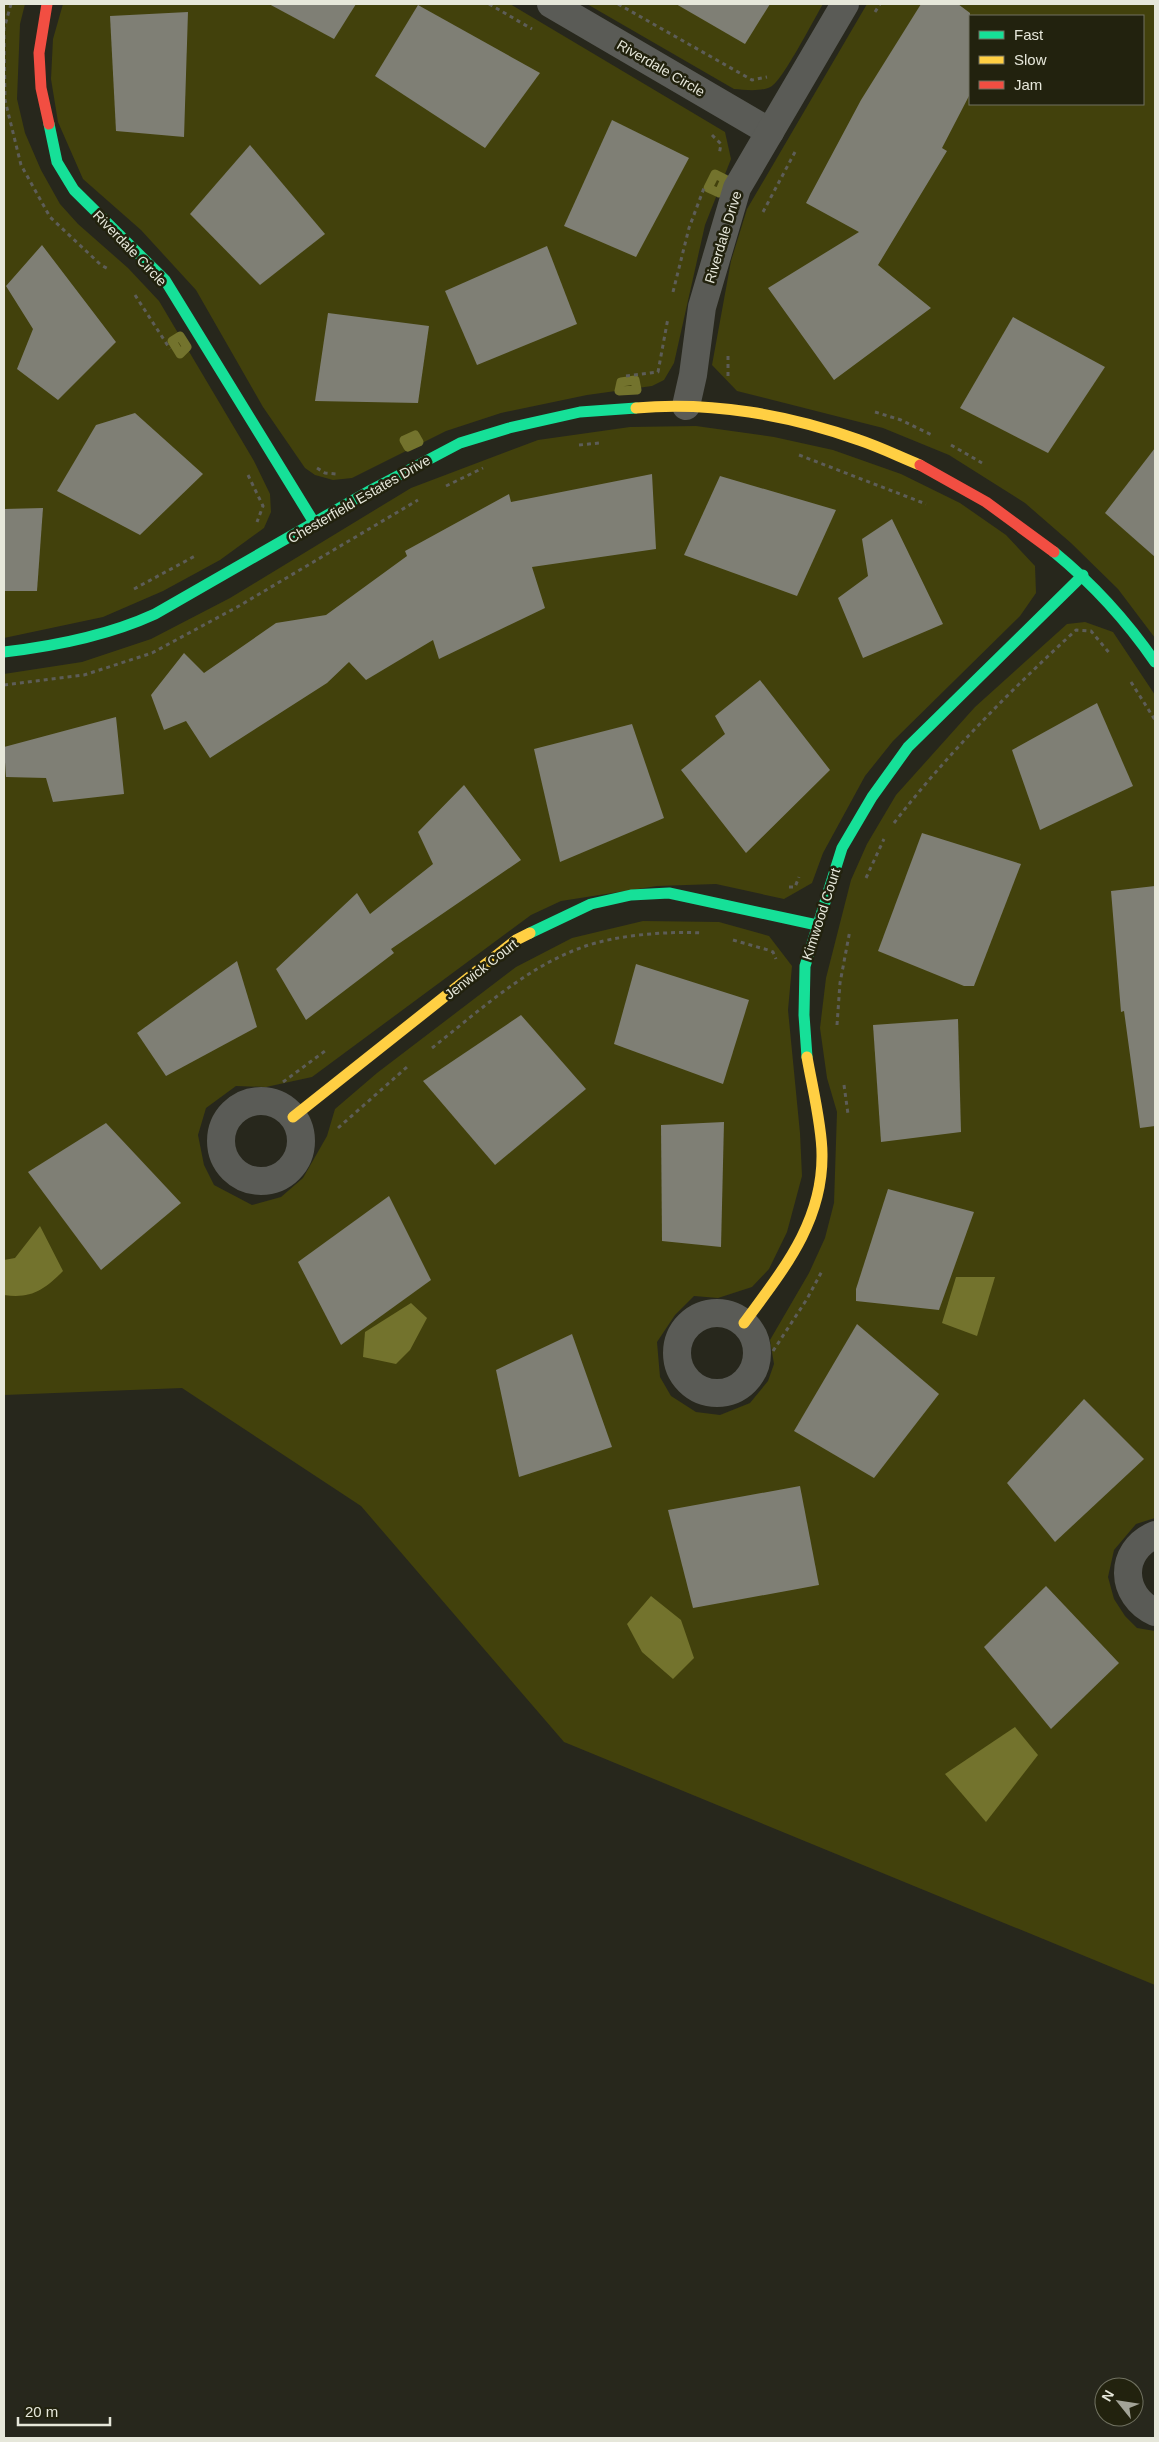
<svg xmlns="http://www.w3.org/2000/svg" width="1159" height="2442" font-family="Helvetica,sans-serif">
<style>
.green{fill:#42410c;fill-rule:evenodd}
.water{fill:#73732d}
.lines{fill:none;stroke-linecap:round;stroke-linejoin:round}
.stream{stroke:#73732d;stroke-width:9}
.building{fill:#7f7f75}
.path{stroke:#5d5d58;stroke-width:3;stroke-dasharray:4 4;stroke-linecap:butt}
.street{stroke:#5a5b56;stroke-width:28}
.fast{stroke:#16e098;stroke-width:11}
.slow{stroke:#ffcf43;stroke-width:11}
.jam{stroke:#f24e42;stroke-width:11}
.labels{text-anchor:middle;stroke-width:5;stroke-linejoin:round;paint-order:stroke}
.street-label{font-size:14px;fill:#e6e7da;stroke:#22220e}
</style>
<rect width="100%" height="100%" fill="#27271c"/>
<!-- green -->
<g class="green">
<path d="M 4,4 L 25,4 L 20,24 L 17,99 L 25,133 L 41,170 L 60,204 L 78,224 L 128,268 L 159,301 L 254,461 L 270,494 L 271,512 L 264,528 L 220,560 L 163,591 L 103,617 L 4,638 Z"/>
<path d="M 63,4 L 510,4 L 725,132 L 731,159 L 705,225 L 674,363 L 664,380 L 652,386 L 587,395 L 501,413 L 446,431 L 352,478 L 333,480 L 315,475 L 305,468 L 263,407 L 196,290 L 141,230 L 83,179 L 58,122 L 51,79 L 53,39 Z"/>
<path d="M 587,4 L 823,4 C 814,19 784,78 772,86 C 763,92 745,90 734,89 Z"/>
<path d="M 867,4 L 1155,4 L 1155,638 L 1118,589 L 1071,543 L 1025,503 L 949,455 L 883,428 L 737,391 L 712,365 L 731,261 L 747,209 ZM 970,16 L 1143,16 L 1143,104 L 970,104 Z"/>
<path d="M 696,426 L 774,437 L 833,450 L 901,474 L 960,503 L 1006,535 L 1035,566 L 1036,593 L 1020,616 L 893,741 L 865,776 L 823,853 L 812,883 L 784,899 L 716,884 L 657,886 L 561,901 L 531,915 L 312,1077 L 266,1087 L 236,1086 L 206,1108 L 198,1135 L 204,1165 L 214,1185 L 252,1205 L 281,1197 L 303,1178 L 327,1136 L 335,1109 L 377,1073 L 516,967 L 572,938 L 643,921 L 719,922 L 769,936 L 792,966 L 788,1010 L 800,1133 L 802,1176 L 787,1232 L 769,1269 L 752,1287 L 718,1298 L 694,1296 L 675,1315 L 657,1342 L 660,1377 L 671,1396 L 696,1412 L 720,1415 L 750,1403 L 768,1381 L 774,1364 L 770,1340 L 809,1273 L 825,1238 L 834,1203 L 837,1112 L 827,1078 L 820,1028 L 826,978 L 851,880 L 867,844 L 896,795 L 975,707 L 1067,624 L 1085,622 L 1113,632 L 1155,695 L 1155,1518 L 1136,1524 L 1114,1550 L 1108,1577 L 1114,1599 L 1125,1616 L 1137,1628 L 1155,1631 L 1155,1985 L 564,1742 L 361,1506 L 182,1388 L 4,1395 L 4,674 L 82,662 L 151,639 L 230,598 L 411,488 L 538,440 L 630,427 Z"/>
</g>
<!-- water -->
<g class="water">
<path d="M 40,1226 L 63,1271 C 44,1290 31,1299 4,1295 L 4,1260 L 15,1258 Z"/>
<path d="M 956,1277 L 995,1277 L 977,1336 L 942,1323 Z"/>
<path d="M 411,1303 L 427,1318 L 410,1350 L 396,1364 L 363,1357 L 365,1332 Z"/>
<path d="M 651,1596 L 681,1620 L 694,1658 L 673,1679 L 642,1652 L 627,1624 Z"/>
<path d="M 1015,1727 L 1038,1755 L 986,1822 L 945,1774 Z"/>
</g>
<g class="lines">
<!-- stream -->
<g class="stream">
<path d="M 715,174 L 725,179 L 719,193 L 708,188 Z"/>
<path d="M 180,336 L 187,347 L 180,354 L 172,341 Z"/>
<path d="M 635,380 L 637,390 L 619,391 L 621,382 Z"/>
<path d="M 415,435 L 419,442 L 408,447 L 404,440 Z"/>
</g>
</g>
<!-- building -->
<g class="building">
<path d="M 269,4 L 356,4 L 334,39 Z"/>
<path d="M 676,4 L 770,4 L 745,44 Z"/>
<path d="M 921,4 L 958,4 L 970,13 L 970,94 L 942,148 L 947,151 L 878,265 L 931,308 L 834,380 L 768,288 L 859,232 L 806,203 L 861,100 Z"/>
<path d="M 418,5 L 540,73 L 485,148 L 375,76 Z"/>
<path d="M 188,12 L 184,137 L 116,131 L 110,16 Z"/>
<path d="M 612,120 L 689,158 L 636,257 L 564,226 Z"/>
<path d="M 250,145 L 325,234 L 260,285 L 190,214 Z"/>
<path d="M 42,245 L 116,342 L 58,400 L 17,369 L 33,329 L 6,286 Z"/>
<path d="M 547,246 L 577,324 L 477,365 L 445,291 Z"/>
<path d="M 328,313 L 429,326 L 418,403 L 315,401 Z"/>
<path d="M 1013,317 L 1105,367 L 1048,453 L 960,408 Z"/>
<path d="M 135,413 L 203,474 L 140,535 L 57,491 L 96,425 Z"/>
<path d="M 1155,448 L 1155,557 L 1105,513 Z"/>
<path d="M 652,474 L 656,549 L 532,567 L 545,608 L 439,659 L 433,640 L 366,680 L 349,662 L 327,683 L 210,758 L 186,721 L 164,730 L 151,695 L 184,653 L 204,673 L 276,623 L 326,615 L 407,556 L 405,551 L 509,494 L 511,502 Z"/>
<path d="M 720,476 L 836,510 L 797,596 L 684,555 Z"/>
<path d="M 43,508 L 37,591 L 4,591 L 4,509 Z"/>
<path d="M 892,519 L 943,624 L 863,658 L 838,598 L 868,576 L 862,539 Z"/>
<path d="M 760,680 L 830,770 L 746,853 L 681,770 L 725,734 L 715,716 Z"/>
<path d="M 1097,703 L 1133,786 L 1040,830 L 1012,750 Z"/>
<path d="M 116,717 L 124,794 L 53,802 L 46,778 L 6,777 L 4,747 Z"/>
<path d="M 632,724 L 664,818 L 560,862 L 534,749 Z"/>
<path d="M 464,785 L 521,860 L 391,949 L 394,953 L 306,1020 L 276,969 L 357,893 L 370,914 L 433,864 L 418,832 Z"/>
<path d="M 922,833 L 1021,864 L 974,986 L 964,986 L 878,951 Z"/>
<path d="M 1155,886 L 1155,1126 L 1140,1128 L 1124,1011 L 1121,1012 L 1111,891 Z"/>
<path d="M 237,961 L 257,1027 L 166,1076 L 137,1033 Z"/>
<path d="M 636,964 L 749,1000 L 723,1084 L 614,1044 Z"/>
<path d="M 521,1015 L 586,1089 L 495,1165 L 423,1081 Z"/>
<path d="M 958,1019 L 961,1132 L 881,1142 L 873,1025 Z"/>
<path d="M 724,1122 L 721,1247 L 662,1241 L 661,1125 Z"/>
<path d="M 106,1123 L 181,1203 L 101,1270 L 28,1172 Z"/>
<path d="M 888,1189 L 974,1212 L 939,1310 L 856,1301 L 856,1289 Z"/>
<path d="M 389,1196 L 431,1280 L 341,1345 L 298,1262 Z"/>
<path d="M 857,1324 L 939,1394 L 874,1478 L 794,1431 Z"/>
<path d="M 572,1334 L 612,1447 L 519,1477 L 496,1370 Z"/>
<path d="M 1084,1399 L 1144,1459 L 1055,1542 L 1007,1483 Z"/>
<path d="M 800,1486 L 819,1585 L 693,1608 L 668,1510 Z"/>
<path d="M 1046,1586 L 1119,1663 L 1051,1729 L 984,1647 Z"/>
</g>
<g class="lines">
<!-- path -->
<g class="path">
<path d="M 11,4 L 4,29 L 5,100 L 21,165 L 50,217 L 101,265 L 110,270"/>
<path d="M 489,4 L 532,29"/>
<path d="M 618,4 L 752,80 L 767,77"/>
<path d="M 875,12 L 880,4"/>
<path d="M 712,135 L 721,144 L 719,155"/>
<path d="M 763,212 L 795,152"/>
<path d="M 673,292 L 689,228 L 704,188"/>
<path d="M 135,295 L 170,349"/>
<path d="M 728,356 L 728,379"/>
<path d="M 626,376 L 658,372 L 668,318"/>
<path d="M 875,412 L 901,420 L 932,435"/>
<path d="M 579,445 L 600,443"/>
<path d="M 951,445 L 982,463"/>
<path d="M 799,455 L 926,504"/>
<path d="M 317,468 L 325,473 L 336,474"/>
<path d="M 248,475 L 263,506 L 257,522"/>
<path d="M 446,486 L 483,468"/>
<path d="M 134,589 L 195,556"/>
<path d="M 1131,682 L 1155,720"/>
<path d="M 4,685 L 84,675 L 152,653 L 239,606 L 418,500"/>
<path d="M 894,823 C 948,753 1011,690 1076,630 L 1091,631 L 1111,655"/>
<path d="M 866,878 L 884,839"/>
<path d="M 789,887 L 795,887 L 799,877"/>
<path d="M 733,940 L 768,950 L 773,952 L 776,959"/>
<path d="M 837,1025 L 840,983 L 850,930"/>
<path d="M 432,1048 C 478,1012 526,967 583,947 C 616,935 667,931 703,933"/>
<path d="M 283,1082 L 325,1051"/>
<path d="M 844,1085 L 848,1114"/>
<path d="M 338,1128 L 407,1067"/>
<path d="M 773,1351 L 807,1299 L 822,1271"/>
</g>
<!-- street -->
<g class="street">
<path d="M 551,4 L 770,132"/>
<path d="M 686,406 L 693,375 L 702,307 L 737,188 L 845,4"/>
<circle cx="261" cy="1141" r="40"/>
<circle cx="717" cy="1353" r="40"/>
<path d="M 1155,1535 C 1118,1551 1120,1596 1155,1612"/>
</g>
<!-- fast -->
<g class="fast">
<path d="M 49,124 L 57,162 L 74,190 L 165,280 L 315,524"/>
<path d="M 1054,552 C 1093,584 1126,620 1155,662"/>
<path d="M 4,652 C 56,646 107,636 155,614 L 371,490 L 460,443 L 509,428 L 580,412 L 636,408"/>
<path d="M 530,933 L 591,904 L 631,895 L 669,893 L 817,925"/>
<path d="M 807,1057 L 804,1015 L 805,966 L 842,848 L 872,797 L 908,747 L 1083,575"/>
</g>
<!-- slow -->
<g class="slow">
<path d="M 636,408 C 710,401 790,415 859,440 C 880,447 900,457 920,465"/>
<path d="M 293,1117 L 516,940 L 530,933"/>
<path d="M 744,1323 C 782,1271 823,1223 822,1154 C 822,1126 812,1086 807,1057"/>
</g>
<!-- jam -->
<g class="jam">
<path d="M 47,4 L 39,53 L 41,88 L 49,124"/>
<path d="M 920,465 L 986,502 L 1054,552"/>
</g>
</g>
<g class="labels">
<!-- street labels -->
<g class="street-label">
<text transform="translate(661 68) rotate(30)" y="5">Riverdale Circle</text>
<text transform="translate(723 237) rotate(-73)" y="5">Riverdale Drive</text>
<text transform="translate(130 248) rotate(46)" y="5">Riverdale Circle</text>
<text transform="translate(359 499) rotate(-30)" y="5">Chesterfield Estates Drive</text>
<text transform="translate(821 914) rotate(-72)" y="5">Kimwood Court</text>
<text transform="translate(481 969) rotate(-38)" y="5">Jenwick Court</text>
</g>
</g>
<!-- border -->
<rect width="1159" height="2442" fill="none" stroke="#e6e7da" stroke-width="10"/>
<!-- legend -->
<rect x="969" y="15" width="175" height="90" fill="#22220e" stroke="#707160"/>
<rect x="979" y="31" width="25" height="8" fill="#16e098" stroke="#707160"/>
<text x="1014" y="40" font-size="15" fill="#e6e7da">Fast</text>
<rect x="979" y="56" width="25" height="8" fill="#ffcf43" stroke="#707160"/>
<text x="1014" y="65" font-size="15" fill="#e6e7da">Slow</text>
<rect x="979" y="81" width="25" height="8" fill="#f24e42" stroke="#707160"/>
<text x="1014" y="90" font-size="15" fill="#e6e7da">Jam</text>
<!-- north arrow -->
<g transform="translate(1119 2402) rotate(300)"><circle r="24" fill="#22220e" stroke="#707160"/>
<path d="M0-4L9 19L0 12L-9 19Z" fill="#a3a498"/>
<text y="-8" font-size="14" font-weight="bold" text-anchor="middle" fill="#e6e7da">N</text>
</g>
<!-- scale -->
<path d="M18 2417v8h92v-8" fill="none" stroke="#e6e7da" stroke-width="2.5"/>
<text x="25" y="2417" font-size="15" fill="#e6e7da" stroke="#22220e" stroke-width="4" paint-order="stroke">20 m</text>
</svg>
